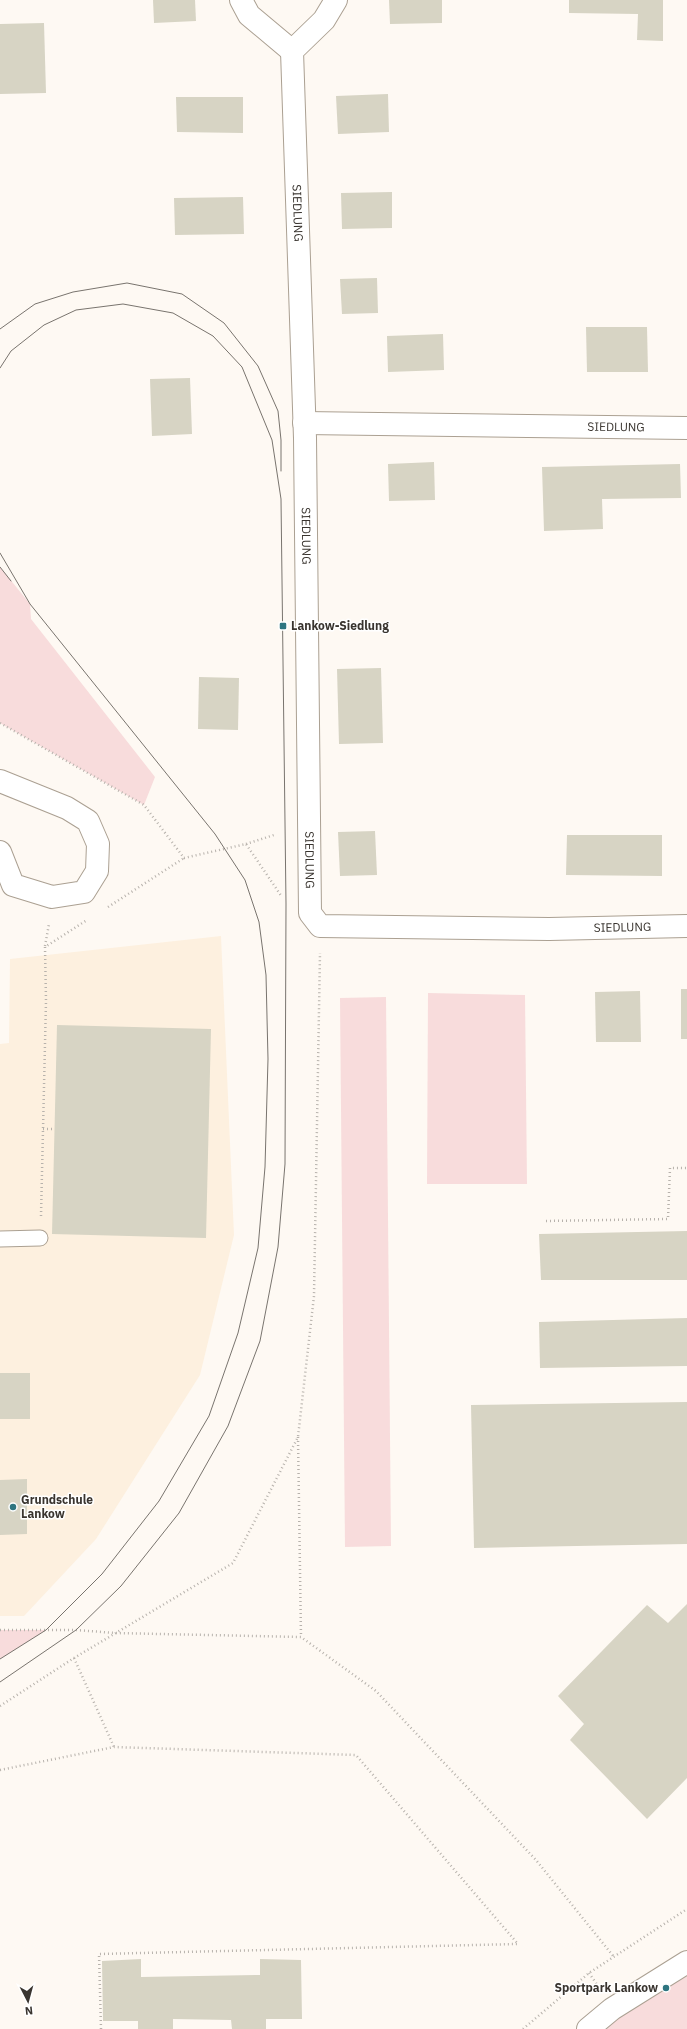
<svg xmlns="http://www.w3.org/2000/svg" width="687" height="2029" font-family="'IBM Plex Sans',sans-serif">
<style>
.built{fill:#fdf0df}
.green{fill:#f8dcdc}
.building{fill:#d7d4c4}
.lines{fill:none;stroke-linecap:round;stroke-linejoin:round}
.service-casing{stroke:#aba092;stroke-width:17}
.minor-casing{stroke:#aba092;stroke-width:24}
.path{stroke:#b7b2ac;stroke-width:2.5;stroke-dasharray:1 3;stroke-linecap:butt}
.service{stroke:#fff;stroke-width:15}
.minor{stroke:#fff;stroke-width:22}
.tram{stroke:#79746e;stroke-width:1}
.poi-dot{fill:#2e7580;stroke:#fff;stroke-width:1.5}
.labels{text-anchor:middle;stroke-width:3;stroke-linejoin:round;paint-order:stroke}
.street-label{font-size:12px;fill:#39342f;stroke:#fff}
.poi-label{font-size:12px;font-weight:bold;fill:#39342f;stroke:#fff;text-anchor:start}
</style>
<rect width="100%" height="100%" fill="#fef9f3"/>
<!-- built -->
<path class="built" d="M 221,936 L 234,1235 L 200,1375 L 96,1539 L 24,1616 L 0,1616 L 0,1044 L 9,1043 L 10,959 Z"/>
<!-- green -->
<g class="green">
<path d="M 0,567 L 30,604 L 31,619 L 155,777 L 144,805 L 0,723 Z"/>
<path d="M 428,993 L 525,995 L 527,1184 L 427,1184 Z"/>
<path d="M 386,997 L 391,1546 L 345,1547 L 340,998 Z"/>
<path d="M 0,1630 L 46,1630 L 0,1659 Z"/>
<path d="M 687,1962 L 687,2029 L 588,2029 Z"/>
</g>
<!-- building -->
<g class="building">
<path d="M 153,0 L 195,0 L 196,21 L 154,23 Z"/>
<path d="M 389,0 L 442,0 L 442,23 L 390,24 Z"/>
<path d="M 569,0 L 663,0 L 663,41 L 637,40 L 638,14 L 569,13 Z"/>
<path d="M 44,23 L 46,93 L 0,94 L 0,24 Z"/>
<path d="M 388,94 L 389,132 L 338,134 L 336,96 Z"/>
<path d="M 176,97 L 243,97 L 243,133 L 177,132 Z"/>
<path d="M 392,192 L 392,228 L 342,229 L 341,193 Z"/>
<path d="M 243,197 L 244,234 L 175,235 L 174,198 Z"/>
<path d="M 377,278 L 378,313 L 342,314 L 340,279 Z"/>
<path d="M 586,327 L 647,327 L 648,372 L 587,372 Z"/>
<path d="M 443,334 L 444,370 L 388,372 L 387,336 Z"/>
<path d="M 190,378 L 192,434 L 152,436 L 150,379 Z"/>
<path d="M 434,462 L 435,500 L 389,501 L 388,464 Z"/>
<path d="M 680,464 L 681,498 L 602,499 L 603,529 L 544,531 L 542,467 Z"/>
<path d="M 381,668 L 383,743 L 339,744 L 337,669 Z"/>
<path d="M 199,677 L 239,678 L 238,730 L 198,729 Z"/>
<path d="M 375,831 L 377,875 L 340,876 L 338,832 Z"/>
<path d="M 567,835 L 662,835 L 662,876 L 566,875 Z"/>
<rect x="681" y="989" width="6" height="50"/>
<path d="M 640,991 L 641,1042 L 596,1042 L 595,992 Z"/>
<path d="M 57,1025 L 211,1029 L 206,1238 L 52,1234 Z"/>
<path d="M 687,1231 L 687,1280 L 541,1280 L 539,1234 Z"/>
<path d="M 687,1318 L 687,1366 L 540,1368 L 539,1322 Z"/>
<rect x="0" y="1373" width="30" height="46"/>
<path d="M 687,1402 L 687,1544 L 474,1548 L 471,1405 Z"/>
<path d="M 27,1479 L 27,1534 L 0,1535 L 0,1480 Z"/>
<path d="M 687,1604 L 687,1778 L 647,1819 L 570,1740 L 584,1724 L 558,1696 L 647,1605 L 668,1623 Z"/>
<path d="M 141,1959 L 141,1977 L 260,1975 L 260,1959 L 301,1960 L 302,2019 L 266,2019 L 266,2029 L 232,2029 L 231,2020 L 173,2019 L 173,2029 L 138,2029 L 138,2021 L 103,2021 L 102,1961 Z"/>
</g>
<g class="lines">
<!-- service casing -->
<g class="service-casing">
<path id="service" d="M 0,1239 L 40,1238"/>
</g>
<!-- minor casing -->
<g class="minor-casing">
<g id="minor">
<path d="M 241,0 L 249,15 L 292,51"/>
<path id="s1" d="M 336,0 L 324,20 L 292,51 L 305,438 L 310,913 L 320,926 L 549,929 L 687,926"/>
<path id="s2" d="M 304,423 L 687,428"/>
<path d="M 0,781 L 67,808 L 88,821 L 98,844 L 97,871 L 84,892 L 52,897 L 13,885 L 0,852"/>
<path d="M 588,2029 L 612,2009 L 687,1962"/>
</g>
</g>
<!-- path -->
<g class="path">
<path d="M 0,723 L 144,805 L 184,858 L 246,844 L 282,897"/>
<path d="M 246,844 L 274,835"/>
<path d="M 108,907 L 184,858"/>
<path d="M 45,946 L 49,924"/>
<path d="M 43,1129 L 54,1129"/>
<path d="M 41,1216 L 46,1001 L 45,947 L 87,920"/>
<path d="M 546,1221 L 668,1219 L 670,1168 L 687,1168"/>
<path d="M 298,1437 L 301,1637"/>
<path d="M 0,1630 L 76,1630 L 115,1633 L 301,1637 L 376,1691 L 536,1860 L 614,1957"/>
<path d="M 74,1658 L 114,1747"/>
<path d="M 0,1706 L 74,1658 L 233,1563 L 298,1437 L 314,1296 L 320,953"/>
<path d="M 0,1770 L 114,1747 L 356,1755 L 518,1944"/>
<path d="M 589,1973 L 598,1986"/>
<path d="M 101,2029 L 99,1954 L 517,1944"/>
<path d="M 523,2029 L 589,1973 L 687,1909"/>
</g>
<!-- service -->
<use href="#service" class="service"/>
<!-- minor -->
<use href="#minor" class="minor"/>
<!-- tram -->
<g class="tram">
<path d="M 0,329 L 35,304 L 73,292 L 127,283 L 182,294 L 224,323 L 258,366 L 278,411 L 281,440 L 281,471"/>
<path d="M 0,368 L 11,351 L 44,325 L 76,310 L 123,304 L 173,313 L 213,336 L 242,367 L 272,440 L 281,499 L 286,904 L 285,1164 L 278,1247 L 260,1341 L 228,1426 L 179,1513 L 121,1586 L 76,1630 L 0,1682"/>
<path d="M 0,553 L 30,604 L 215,834 L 245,880 L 259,922 L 266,975 L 268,1059 L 265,1167 L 258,1248 L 238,1333 L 209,1416 L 159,1501 L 102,1574 L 46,1630 L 0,1659"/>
<path d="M 0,567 L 11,581"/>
</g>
</g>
<!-- markers -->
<g class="poi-dot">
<rect x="279" y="622" width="8" height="8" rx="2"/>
<circle cx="13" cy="1507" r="4"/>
<circle cx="666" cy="1988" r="4"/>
</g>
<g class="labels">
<!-- street labels -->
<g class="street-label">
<text dy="4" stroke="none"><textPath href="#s1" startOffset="230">SIEDLUNG</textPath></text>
<text dy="4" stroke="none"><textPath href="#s2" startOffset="312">SIEDLUNG</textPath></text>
<text dy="4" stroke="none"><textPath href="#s1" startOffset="553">SIEDLUNG</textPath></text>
<text dy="4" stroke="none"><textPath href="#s1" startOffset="877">SIEDLUNG</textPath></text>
<text dy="4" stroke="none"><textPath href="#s1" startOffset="1249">SIEDLUNG</textPath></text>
</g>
<!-- poi labels -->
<g class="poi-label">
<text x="291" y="630">Lankow-Siedlung</text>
<text x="21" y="1504">Grundschule<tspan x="21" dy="14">Lankow</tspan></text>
<text x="658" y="1992" text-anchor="end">Sportpark Lankow</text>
</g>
</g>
<!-- north arrow -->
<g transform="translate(28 2001) rotate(174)" stroke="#ffffff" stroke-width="3" paint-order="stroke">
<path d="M0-3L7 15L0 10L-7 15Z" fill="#39342f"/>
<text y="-6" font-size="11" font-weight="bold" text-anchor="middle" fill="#39342f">N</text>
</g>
</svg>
